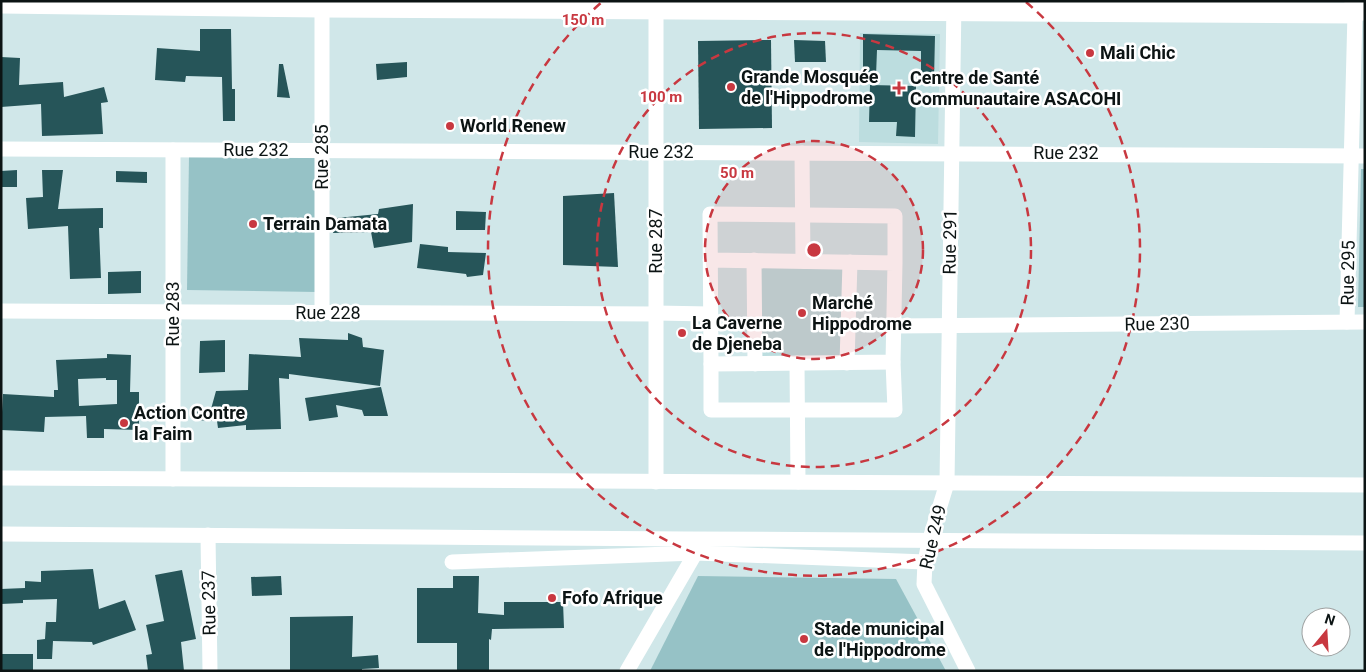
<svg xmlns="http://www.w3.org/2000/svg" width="1366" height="672" font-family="Roboto,sans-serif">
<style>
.built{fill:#bcdddf}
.green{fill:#96c2c6}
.building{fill:#265559;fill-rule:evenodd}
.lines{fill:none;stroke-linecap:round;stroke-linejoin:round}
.street{stroke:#fff;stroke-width:15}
.secondary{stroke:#fff;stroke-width:21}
.ring{fill:none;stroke:#c83840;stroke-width:2.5;stroke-dasharray:9 6}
.poi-dot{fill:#c83840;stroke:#fff;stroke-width:2}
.labels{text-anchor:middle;stroke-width:5;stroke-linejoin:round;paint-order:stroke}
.poi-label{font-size:18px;font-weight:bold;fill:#0c1414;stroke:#fff;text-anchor:start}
.street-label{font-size:18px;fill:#0c1414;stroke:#fff}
.centre{fill:#c83840;stroke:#fff;stroke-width:2.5}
.ring-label{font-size:15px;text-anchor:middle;font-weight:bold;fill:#c83840;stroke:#fff;stroke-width:5;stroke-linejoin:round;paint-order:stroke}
</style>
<rect width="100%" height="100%" fill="#d0e7e9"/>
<!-- built -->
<g class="built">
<path d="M 860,33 L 940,34 L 938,144 L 859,142 Z"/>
<path d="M 758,265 L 846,268 L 843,359 L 760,360 Z"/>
</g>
<!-- green -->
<g class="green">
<path d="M 189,156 L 318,158 L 317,292 L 187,290 Z"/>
<path d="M 1361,169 L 1365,169 L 1365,307 L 1358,307 Z"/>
<path d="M 698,576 L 896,579 L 946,671 L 650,671 Z"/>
</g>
<!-- building -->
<g class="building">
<path d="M 200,29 L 231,29 L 232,89 L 235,89 L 235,121 L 223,121 L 222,77 L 186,76 L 185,82 L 155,80 L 157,48 L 200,51 Z"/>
<path d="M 863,34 L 935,36 L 934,79 L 921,78 L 921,51 L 877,50 L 876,76 L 863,75 Z"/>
<path d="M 771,40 L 772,128 L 699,129 L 698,41 Z"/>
<path d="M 794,40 L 825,41 L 826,62 L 795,62 Z"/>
<path d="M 1,57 L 20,58 L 19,85 L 63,82 L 64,97 L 104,87 L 108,102 L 101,103 L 103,134 L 42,136 L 41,104 L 1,107 Z"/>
<path d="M 407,62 L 407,77 L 377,80 L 376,64 Z"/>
<path d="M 279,64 L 283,64 L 290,98 L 277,97 Z"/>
<path d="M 870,85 L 916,86 L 915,137 L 896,136 L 897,122 L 869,122 Z"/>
<path d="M 17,170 L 17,187 L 1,187 L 1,171 Z"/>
<path d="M 42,170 L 63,170 L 58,209 L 103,208 L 103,228 L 99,228 L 101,278 L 70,279 L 68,226 L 28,229 L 26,198 L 43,197 Z"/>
<path d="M 116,171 L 147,172 L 147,183 L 116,182 Z"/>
<path d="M 614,193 L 618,267 L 563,265 L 563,196 Z"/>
<path d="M 413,204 L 412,242 L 374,248 L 371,232 L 333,233 L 337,218 L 378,214 L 379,209 Z"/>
<path d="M 456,211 L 486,212 L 485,230 L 456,230 Z"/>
<path d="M 420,244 L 448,247 L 448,252 L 486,253 L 483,275 L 467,277 L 466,274 L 417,268 Z"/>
<path d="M 141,271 L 141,293 L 108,294 L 108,272 Z"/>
<path d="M 348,333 L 362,338 L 363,347 L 384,350 L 380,386 L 289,374 L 289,379 L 279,378 L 281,429 L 246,430 L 246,425 L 218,428 L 217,421 L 193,420 L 195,409 L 211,409 L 216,391 L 248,390 L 249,354 L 301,357 L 299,338 L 348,340 Z"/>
<path d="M 225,340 L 225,372 L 199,373 L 200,341 Z"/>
<path d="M 107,354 L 131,355 L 130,392 L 139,392 L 139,430 L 104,429 L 104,438 L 87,438 L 86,416 L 45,417 L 44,432 L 1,430 L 3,394 L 54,397 L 54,390 L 58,390 L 56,360 L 107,358 ZM 106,378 L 106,380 L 117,380 L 117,404 L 79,406 L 78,379 Z"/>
<path d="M 381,387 L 388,416 L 364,416 L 362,410 L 336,405 L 338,417 L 309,421 L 305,398 Z"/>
<path d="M 93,569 L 99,609 L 125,600 L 136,630 L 93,645 L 92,642 L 53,641 L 52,659 L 37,659 L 37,640 L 45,639 L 46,622 L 56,622 L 57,599 L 23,600 L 23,603 L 1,604 L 1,589 L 25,588 L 25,581 L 41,582 L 41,571 Z"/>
<path d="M 182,570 L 196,639 L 181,642 L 184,671 L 148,671 L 146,655 L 152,654 L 146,625 L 164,621 L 155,575 Z"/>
<path d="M 281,576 L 282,595 L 252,596 L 251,577 Z"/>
<path d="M 453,576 L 479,576 L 478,613 L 504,615 L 504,602 L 563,602 L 564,628 L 492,629 L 491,640 L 489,639 L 489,671 L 457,671 L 457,643 L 417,643 L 417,588 L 453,588 Z"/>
<path d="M 353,616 L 352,657 L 378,655 L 379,668 L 362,669 L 362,671 L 290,671 L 290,617 Z"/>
<rect x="1" y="654" width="32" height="17"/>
</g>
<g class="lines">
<!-- street -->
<g class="street">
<path d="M 954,1 L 947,483 L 929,542 L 925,562 L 924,584 L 968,671"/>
<path d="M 1,149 L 1365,156"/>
<path d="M 802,153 L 803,261"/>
<path d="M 710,260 L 895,263 L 893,362 L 711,364 L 710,214 L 895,216 L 895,263"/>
<path d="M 754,260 L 755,364"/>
<path d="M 1,311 L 656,314"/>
<path d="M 322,312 L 322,1"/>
<path d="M 656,313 L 710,314"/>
<path d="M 1347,322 L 1355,13 L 1364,13"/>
<path d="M 894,326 L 1365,322"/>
<path d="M 797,363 L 798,482"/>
<path d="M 847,363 L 850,262"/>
<path d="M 711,364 L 711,410 L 895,410 L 893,362"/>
<path d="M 1,478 L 1365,485"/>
<path d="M 173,479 L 173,150"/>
<path d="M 656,482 L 656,1"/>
<path d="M 1,534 C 456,536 910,542 1365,543"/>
<path d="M 208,535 L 210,671"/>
<path d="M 452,562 L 696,553 L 925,562"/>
<path d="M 627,671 L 699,547"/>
</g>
<!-- secondary -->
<path class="secondary" d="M 1,3 L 322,7 L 1355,13 L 1355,1"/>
</g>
<!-- distance rings -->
<circle cx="814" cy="250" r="109" fill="#c83840" fill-opacity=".12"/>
<g class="ring">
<circle cx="814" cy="250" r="109"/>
<circle cx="814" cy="250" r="217"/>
<path d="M1026 2A326 326 0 1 1 602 2"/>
</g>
<!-- markers -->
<g class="poi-dot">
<circle cx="1090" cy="53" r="5"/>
<circle cx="731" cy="87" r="5"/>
<path d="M896.5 80.5h5v5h5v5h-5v5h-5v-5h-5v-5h5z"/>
<circle cx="450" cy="126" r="5"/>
<circle cx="253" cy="224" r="5"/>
<circle cx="802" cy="313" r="5"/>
<circle cx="682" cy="333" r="5"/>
<circle cx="124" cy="423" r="5"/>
<circle cx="552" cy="598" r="5"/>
<circle cx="804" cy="639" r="5"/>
</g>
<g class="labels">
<!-- poi labels -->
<g class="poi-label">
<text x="1100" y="59">Mali Chic</text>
<text x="741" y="83">Grande Mosquée<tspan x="741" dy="21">de l'Hippodrome</tspan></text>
<text x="910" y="84">Centre de Santé<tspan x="910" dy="21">Communautaire ASACOHI</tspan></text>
<text x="460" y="132">World Renew</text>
<text x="263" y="230">Terrain Damata</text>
<text x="812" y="309">Marché<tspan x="812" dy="21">Hippodrome</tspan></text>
<text x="692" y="329">La Caverne<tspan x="692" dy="21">de Djeneba</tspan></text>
<text x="134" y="419">Action Contre<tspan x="134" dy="21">la Faim</tspan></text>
<text x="562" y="604">Fofo Afrique</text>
<text x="814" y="635">Stade municipal<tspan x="814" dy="21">de l'Hippodrome</tspan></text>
</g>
<!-- street labels -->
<g class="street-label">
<text x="256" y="156">Rue 232</text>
<text x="661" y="158">Rue 232</text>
<text x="1066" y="159">Rue 232</text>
<text transform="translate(322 157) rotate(-90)" y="6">Rue 285</text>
<text transform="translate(656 241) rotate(-90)" y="6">Rue 287</text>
<text transform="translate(950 242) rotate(-89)" y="6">Rue 291</text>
<text transform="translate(1348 273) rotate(-89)" y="6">Rue 295</text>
<text x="328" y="319">Rue 228</text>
<text transform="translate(173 314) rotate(-90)" y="6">Rue 283</text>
<text transform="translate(1157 324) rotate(-1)" y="6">Rue 230</text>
<text transform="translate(933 537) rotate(-77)" y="6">Rue 249</text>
<text transform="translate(209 603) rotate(-91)" y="6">Rue 237</text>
</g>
</g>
<circle cx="814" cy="250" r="8" class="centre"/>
<g class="ring-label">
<text x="583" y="25">150 m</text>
<text x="661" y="102">100 m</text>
<text x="737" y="178">50 m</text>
</g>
<!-- border -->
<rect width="1366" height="672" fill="none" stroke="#0c1414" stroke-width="5"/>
<!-- north arrow -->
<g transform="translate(1326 632) rotate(18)"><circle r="24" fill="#ffffff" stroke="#9ea1a1"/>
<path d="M0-4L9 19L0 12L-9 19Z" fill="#c83840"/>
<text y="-8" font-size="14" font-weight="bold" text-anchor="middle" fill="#0c1414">N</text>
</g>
</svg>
